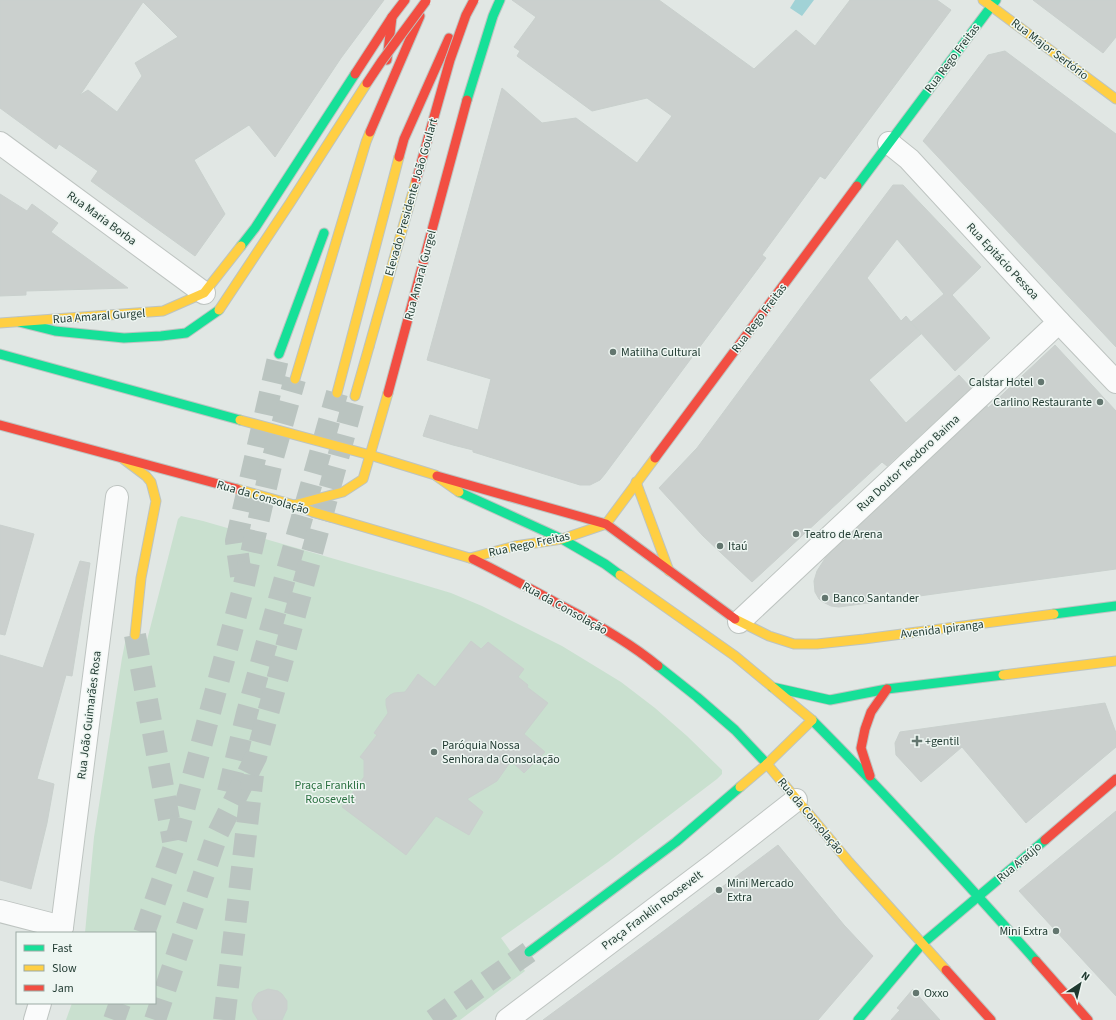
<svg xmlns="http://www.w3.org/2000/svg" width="1116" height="1020" font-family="'Source Sans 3',sans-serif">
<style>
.green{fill:#c9e0cf}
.water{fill:#a1d2d6}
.building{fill:#cbd0ce;stroke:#c9d0cd;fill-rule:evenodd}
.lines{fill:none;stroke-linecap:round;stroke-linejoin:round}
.highway-tunnel{stroke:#bac4c0;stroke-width:22;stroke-dasharray:22 11;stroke-linecap:butt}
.street-casing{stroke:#bec4c1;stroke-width:24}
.fast-casing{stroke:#bdc4c1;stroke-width:11}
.slow-casing{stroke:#bdc4c1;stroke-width:11}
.jam-casing{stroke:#bdc4c1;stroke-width:11}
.street{stroke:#fafbfb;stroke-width:22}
.fast{stroke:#16e098;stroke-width:9}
.slow{stroke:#ffcf43;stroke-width:9}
.jam{stroke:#f24e42;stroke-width:9}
.slow-bridge-casing{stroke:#bbc3c0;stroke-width:11;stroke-linecap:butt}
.jam-bridge-casing{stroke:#bbc3c0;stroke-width:11;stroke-linecap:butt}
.slow-bridge{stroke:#ffcf43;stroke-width:9}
.jam-bridge{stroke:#f24e42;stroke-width:9}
.poi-dot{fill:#63766f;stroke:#eef6f2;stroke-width:1.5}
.labels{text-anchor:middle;stroke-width:3;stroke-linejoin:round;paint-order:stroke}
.street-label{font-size:12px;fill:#1f3930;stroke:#eef6f2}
.poi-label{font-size:12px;fill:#1f3930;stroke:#eef6f2;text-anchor:start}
.park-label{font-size:12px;fill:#2a7040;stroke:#eef6f2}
</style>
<rect width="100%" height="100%" fill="#e1e7e4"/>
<!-- green -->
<path class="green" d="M 181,516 L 203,521 L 411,581 L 451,593 L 482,606 L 562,646 L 621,682 L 655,708 L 687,736 L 722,770 L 722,774 L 717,779 L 608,862 L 501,938 L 525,971 L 460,1020 L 66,1020 L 72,1003 L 155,1003 L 155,933 L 85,933 L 94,837 L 122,658 L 126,638 L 146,644 L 178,519 Z"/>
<!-- water -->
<path class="water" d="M 795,0 L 814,0 L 802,16 L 790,8 Z"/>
<!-- building -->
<g class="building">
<path d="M 0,0 L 384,0 L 341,58 L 275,157 L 249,125 L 194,160 L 225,214 L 195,256 L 91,181 L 98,171 L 59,144 L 56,149 L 0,108 ZM 143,2 L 178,37 L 135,63 L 142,76 L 117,112 L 88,90 L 80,95 Z"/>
<path d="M 512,0 L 659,0 L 754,69 L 796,30 L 815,46 L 850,0 L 937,0 L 951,10 L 825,179 L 820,176 L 762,255 L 766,258 L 605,474 L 600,480 L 590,485 L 580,485 L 473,452 L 473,450 L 453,445 L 423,436 L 430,415 L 478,430 L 491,379 L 427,360 L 502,88 L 542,123 L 576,118 L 637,163 L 672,116 L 647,98 L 592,111 L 517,56 L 520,51 L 514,47 L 536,17 Z"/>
<path d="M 1033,0 L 1116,0 L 1116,37 L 1103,53 Z"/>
<path d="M 1005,51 L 1116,134 L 1116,347 L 923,141 L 988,55 Z"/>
<path d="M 893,185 L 903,185 L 981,267 L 952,295 L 990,338 L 955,371 L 911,322 L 944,294 L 897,239 L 867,278 L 901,321 L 906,316 L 921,334 L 869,380 L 906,423 L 959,375 L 971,388 L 887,466 L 882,462 L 752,582 L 703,536 L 659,488 L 697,448 L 805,302 Z"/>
<path d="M 0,194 L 27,211 L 32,204 L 58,223 L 51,232 L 128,288 L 26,291 L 26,295 L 0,296 Z"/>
<path d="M 1055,345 L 1116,411 L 1116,569 L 839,607 L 831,606 L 823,602 L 819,599 L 815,592 L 814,581 L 817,571 L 826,557 L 987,406 L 988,408 Z"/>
<path d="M 0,525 L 34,534 L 5,635 L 0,634 Z"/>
<path d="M 80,561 L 90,563 L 72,676 L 66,675 L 37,779 L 54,784 L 47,823 L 31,889 L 0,880 L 0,655 L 43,668 Z"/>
<path d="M 471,641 L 481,649 L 488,642 L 524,669 L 518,677 L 528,685 L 527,687 L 548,703 L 524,734 L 545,752 L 524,773 L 511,761 L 497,781 L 467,799 L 483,812 L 469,835 L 436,816 L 406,855 L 342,807 L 364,777 L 364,760 L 360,757 L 377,735 L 374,733 L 388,713 L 386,705 L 386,699 L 390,695 L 394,693 L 405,692 L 418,674 L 435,687 Z"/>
<path d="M 1105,703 L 1116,733 L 1116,747 L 1026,823 L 962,747 L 921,782 L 896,755 L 895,743 L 900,732 Z"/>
<path d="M 1116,811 L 1116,996 L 1019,891 Z"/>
<path d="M 778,845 L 844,925 L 873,956 L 818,1020 L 543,1020 L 661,933 Z"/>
<path d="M 268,989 L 278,991 L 282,994 L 287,1001 L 287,1009 L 282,1020 L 258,1020 L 253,1012 L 252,1004 L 255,997 L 258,993 Z"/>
<path d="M 913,989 L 922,1000 L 940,1020 L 891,1020 L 900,1010 L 897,1008 Z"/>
</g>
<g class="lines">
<!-- highway-tunnel -->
<g class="highway-tunnel">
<path d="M 241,576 L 236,541 L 279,354"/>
<path d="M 135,635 L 173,841"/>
<path d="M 228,792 L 247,713 L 337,393"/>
<path d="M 144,933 L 174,847 L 243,589 L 272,461 L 295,379"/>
<path d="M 114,1020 L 120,1003"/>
<path d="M 155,1020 L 217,835 L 256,757 L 355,396"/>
<path d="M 224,1020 L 253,775"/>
<path d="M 433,1020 L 529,952"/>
</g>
<!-- street casing -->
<g class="street-casing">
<g id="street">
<path d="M 0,143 L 204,293"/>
<path d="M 889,143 L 909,159 L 1059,322 L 1116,382"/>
<path d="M 739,622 L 1059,322"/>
<path d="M 0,911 L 62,927"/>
<path d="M 60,933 L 62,927 L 117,497"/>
<path d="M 35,1020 L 40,1003"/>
<path d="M 507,1020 L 714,864 L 796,800"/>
</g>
</g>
<!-- fast casing -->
<g class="fast-casing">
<g id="fast">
<path d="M 467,100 L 493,16 L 500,0"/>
<path d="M 857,186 L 996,0"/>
<path d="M 241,246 L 255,228 L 355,74"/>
<path d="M 19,322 L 55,331 L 124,338 L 161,336 L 186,333 L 219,310"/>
<path d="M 0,354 L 240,420"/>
<path d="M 279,354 L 324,233"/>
<path d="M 459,492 L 562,539 L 605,564 L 620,575"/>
<path d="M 1054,614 L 1116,606"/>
<path d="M 658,666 L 697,697 L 735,730 L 767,764"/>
<path d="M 772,687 L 830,700 L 887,689 L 1003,675"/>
<path d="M 812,720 C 890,798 963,879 1036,961"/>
<path d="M 529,952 L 676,842 L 740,787"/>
<path d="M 858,1020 L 922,944 L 1045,840"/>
</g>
</g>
<!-- slow casing -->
<g class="slow-casing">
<g id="slow">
<path d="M 983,0 L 1116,99"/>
<path d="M 0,323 L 163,311 L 204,293 L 241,246"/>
<path d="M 295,379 L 366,142 L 370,132"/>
<path d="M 337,393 L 399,157"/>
<path d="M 355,396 L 369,347"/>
<path d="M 240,420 L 370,455 L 435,475 L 459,492"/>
<path d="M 122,458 L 146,476 L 151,482 L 156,501 L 141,578 L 135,635"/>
<path d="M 636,482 L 669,571"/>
<path d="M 237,489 L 294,505 L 313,512 L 473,559"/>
<path d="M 294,505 L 343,492 L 363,479 L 388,393"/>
<path d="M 470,558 L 515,546 L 562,539 L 606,524 L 655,458"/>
<path d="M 620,575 L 735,656 L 812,720"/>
<path d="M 735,619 L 769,636 L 794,644 L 817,644 L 864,639 L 1054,614"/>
<path d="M 1003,675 L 1116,661"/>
<path d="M 767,764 L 849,862 L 946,970"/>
<path d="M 740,787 L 767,764 L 812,720"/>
</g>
</g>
<!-- jam casing -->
<g class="jam-casing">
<g id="jam">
<path d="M 387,60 L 392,17"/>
<path d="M 355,74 L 392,17 L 405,0"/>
<path d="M 370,132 L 420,16"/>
<path d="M 399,157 L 404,139 L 449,38"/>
<path d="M 388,393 L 467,100"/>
<path d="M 0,425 L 237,489"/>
<path d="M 655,458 L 857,186"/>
<path d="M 437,476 L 606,524 L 735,619"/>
<path d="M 473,559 C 503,574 533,590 562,606 C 595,623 629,642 658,666"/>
<path d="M 870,776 L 861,748 L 865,729 L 871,712 L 887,689"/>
<path d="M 1045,840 L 1116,779"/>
<path d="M 1036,961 L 1088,1020"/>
<path d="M 946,970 L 991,1020"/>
</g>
</g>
<!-- street -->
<use href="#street" class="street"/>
<!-- fast -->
<use href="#fast" class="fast"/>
<!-- slow -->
<use href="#slow" class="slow"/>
<!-- jam -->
<use href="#jam" class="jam"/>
<!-- slow-bridge casing -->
<g class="slow-bridge-casing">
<g id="slow-bridge">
<path d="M 219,310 L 290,203 L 367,83"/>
<path d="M 369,347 L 416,181"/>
</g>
</g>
<!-- jam-bridge casing -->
<g class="jam-bridge-casing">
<g id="jam-bridge">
<path d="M 367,83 L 381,62 L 426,1"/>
<path d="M 416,181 L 450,60 L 466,15 L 474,0"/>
</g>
</g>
<!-- slow-bridge -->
<use href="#slow-bridge" class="slow-bridge"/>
<!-- jam-bridge -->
<use href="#jam-bridge" class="jam-bridge"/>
</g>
<!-- markers -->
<g class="poi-dot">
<circle cx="613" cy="352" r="4"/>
<circle cx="1041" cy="382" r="4"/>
<circle cx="1100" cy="402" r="4"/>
<circle cx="796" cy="534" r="4"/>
<circle cx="720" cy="546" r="4"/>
<circle cx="825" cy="598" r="4"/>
<path d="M915 735h4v4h4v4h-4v4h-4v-4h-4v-4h4z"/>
<circle cx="434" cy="752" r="4"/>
<circle cx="719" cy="890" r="4"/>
<circle cx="1056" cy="931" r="4"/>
<circle cx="916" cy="993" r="4"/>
</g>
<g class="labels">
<!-- street labels -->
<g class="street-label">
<text transform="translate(1050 49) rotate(37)" y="4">Rua Major Sertório</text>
<text transform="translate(952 58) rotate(-53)" y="4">Rua Rego Freitas</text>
<text transform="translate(411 197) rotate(-74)" y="4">Elevado Presidente João Goulart</text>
<text transform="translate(102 218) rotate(36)" y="4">Rua Maria Borba</text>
<text transform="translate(1003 261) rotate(47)" y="4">Rua Epitácio Pessoa</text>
<text transform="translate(420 275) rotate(-75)" y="4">Rua Amaral Gurgel</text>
<text transform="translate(99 316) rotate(-4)" y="4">Rua Amaral Gurgel</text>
<text transform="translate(759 318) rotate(-53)" y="4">Rua Rego Freitas</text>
<text transform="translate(908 463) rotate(-43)" y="4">Rua Doutor Teodoro Baima</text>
<text transform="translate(263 497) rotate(16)" y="4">Rua da Consolação</text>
<text transform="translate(529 544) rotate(-12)" y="4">Rua Rego Freitas</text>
<text transform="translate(565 608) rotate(29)" y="4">Rua da Consolação</text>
<text transform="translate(942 629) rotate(-7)" y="4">Avenida Ipiranga</text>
<text transform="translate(89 715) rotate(-83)" y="4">Rua João Guimarães Rosa</text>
<text transform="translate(811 816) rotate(50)" y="4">Rua da Consolação</text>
<text transform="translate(1019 862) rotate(-40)" y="4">Rua Araújo</text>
<text transform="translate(652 910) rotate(-37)" y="4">Praça Franklin Roosevelt</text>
</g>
<!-- poi labels -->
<g class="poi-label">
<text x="621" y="356">Matilha Cultural</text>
<text x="1033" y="386" text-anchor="end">Calstar Hotel</text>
<text x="1092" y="406" text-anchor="end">Carlino Restaurante</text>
<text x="804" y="538">Teatro de Arena</text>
<text x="728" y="550">Itaú</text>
<text x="833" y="602">Banco Santander</text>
<text x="925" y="745">+gentil</text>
<text x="442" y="749">Paróquia Nossa<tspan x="442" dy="14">Senhora da Consolação</tspan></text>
<text x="727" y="887">Mini Mercado<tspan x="727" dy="14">Extra</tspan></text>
<text x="1048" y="935" text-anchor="end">Mini Extra</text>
<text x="924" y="997">Oxxo</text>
</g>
<!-- park labels -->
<g class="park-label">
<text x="330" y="789">Praça Franklin<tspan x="330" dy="14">Roosevelt</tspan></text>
</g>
</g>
<!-- legend -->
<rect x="16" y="932" width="140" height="72" fill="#eef6f2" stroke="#9baaa4"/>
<rect x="24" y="945" width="20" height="6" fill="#16e098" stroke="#9baaa4"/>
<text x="52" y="952" font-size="12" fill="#1f3930">Fast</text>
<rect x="24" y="965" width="20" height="6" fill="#ffcf43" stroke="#9baaa4"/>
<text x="52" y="972" font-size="12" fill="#1f3930">Slow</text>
<rect x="24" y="985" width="20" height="6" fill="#f24e42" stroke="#9baaa4"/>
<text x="52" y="992" font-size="12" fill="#1f3930">Jam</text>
<!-- north arrow -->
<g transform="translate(1080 984) rotate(35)" stroke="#eef6f2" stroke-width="3" paint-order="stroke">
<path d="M0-3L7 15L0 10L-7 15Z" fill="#1f3930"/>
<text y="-6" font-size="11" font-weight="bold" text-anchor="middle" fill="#1f3930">N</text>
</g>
</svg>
